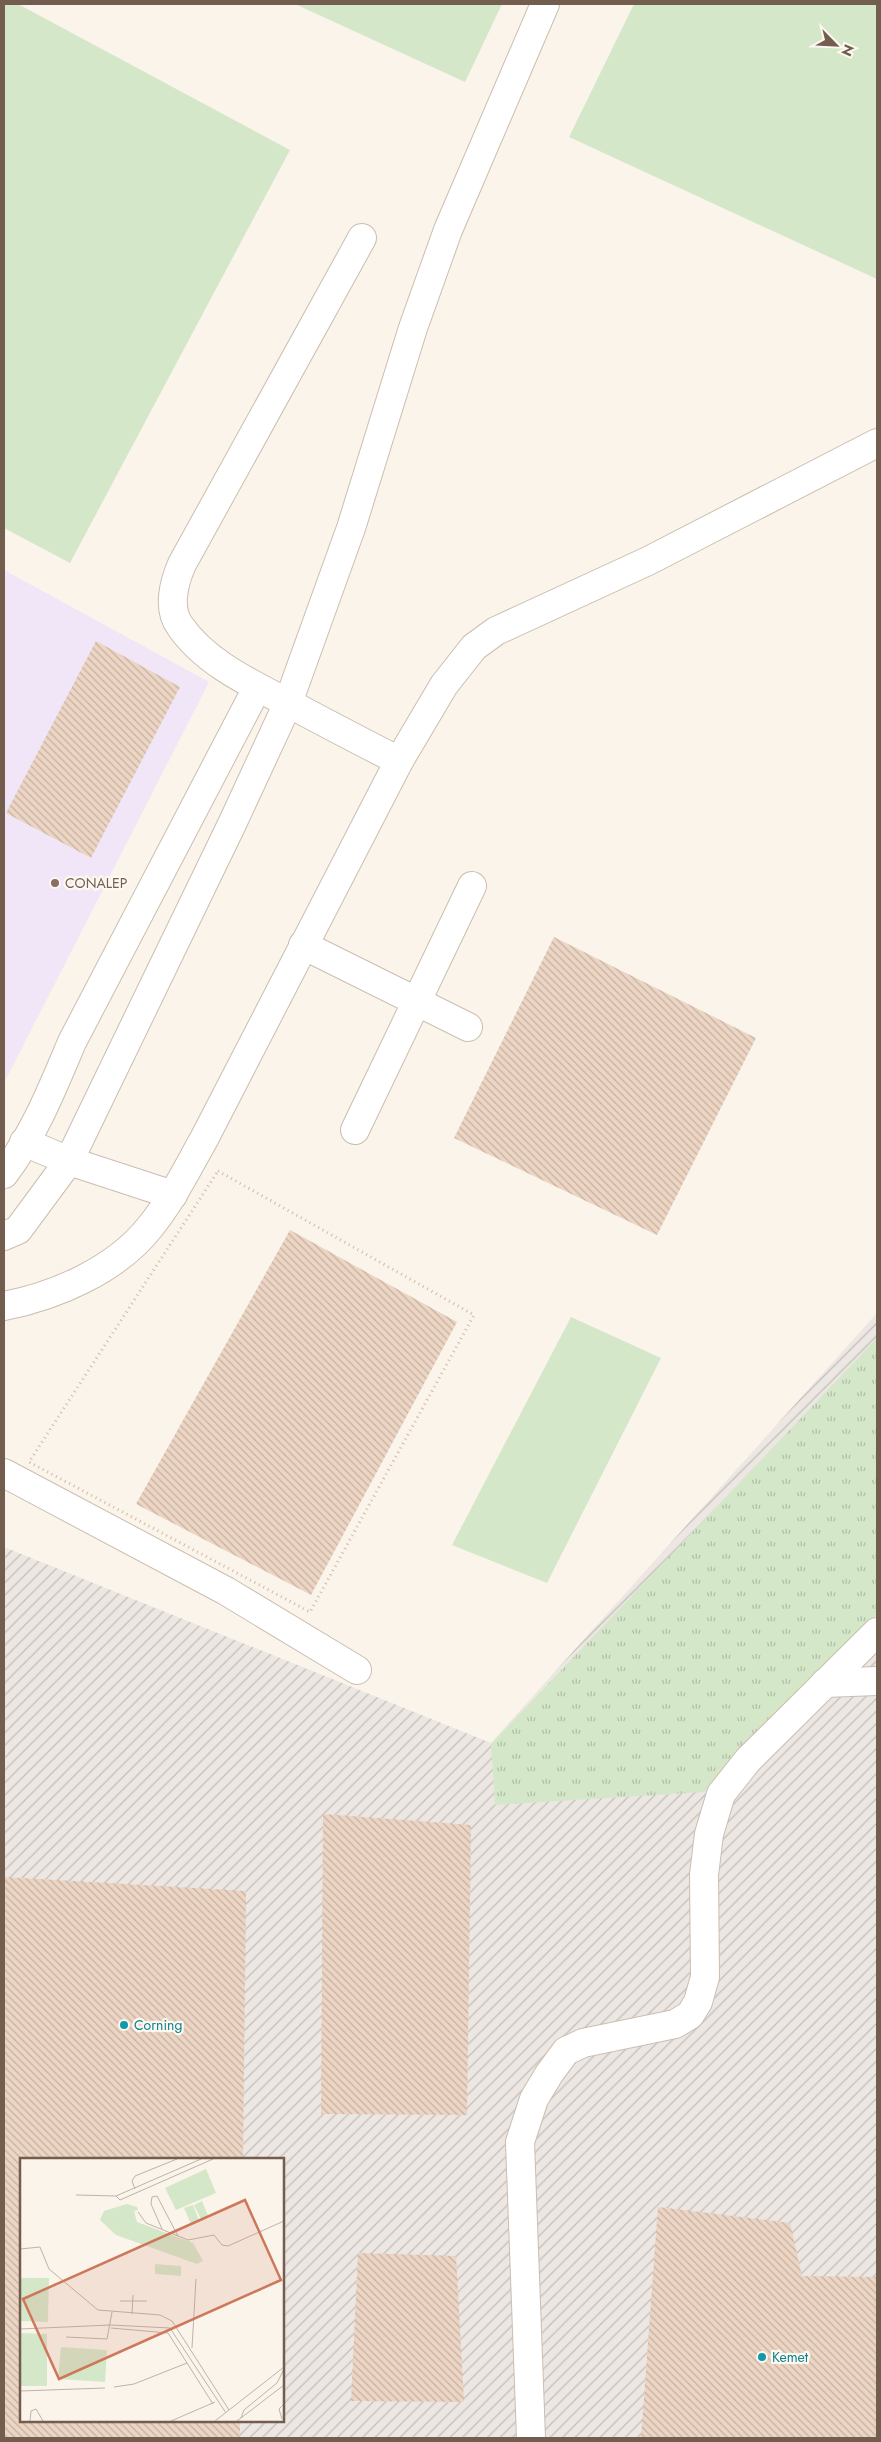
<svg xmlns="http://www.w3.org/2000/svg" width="881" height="2442" font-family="Jost,sans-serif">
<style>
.industrial{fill:url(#industrial-furrows);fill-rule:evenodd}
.education{fill:#f1e6f7}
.grass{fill:url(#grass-tufts)}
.park{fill:#d5e7c9}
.building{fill:url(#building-back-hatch)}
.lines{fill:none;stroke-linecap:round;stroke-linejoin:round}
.minor-casing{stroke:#ccbdb0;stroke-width:30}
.path{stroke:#d2b9a7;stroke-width:3;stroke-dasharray:1 4;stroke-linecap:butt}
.minor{stroke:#fff;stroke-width:28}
.education-dot{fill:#8d6e63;stroke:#fdf8f0;stroke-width:2}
.culture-dot{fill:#0f9aa8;stroke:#fdf8f0;stroke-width:2}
.labels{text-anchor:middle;stroke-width:4.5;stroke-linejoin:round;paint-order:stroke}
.education-label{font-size:14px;fill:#785e54;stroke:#fdf8f0;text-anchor:start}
.culture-label{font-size:14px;fill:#0d838f;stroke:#fdf8f0;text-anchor:start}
.inset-road{fill:none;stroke:#c0b3a7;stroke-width:1}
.view{fill:#cd775b;fill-opacity:0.15;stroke:#cd775b;stroke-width:2.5}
.inset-edge{fill:none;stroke:#735d4f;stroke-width:2.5}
</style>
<defs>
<pattern id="industrial-furrows" width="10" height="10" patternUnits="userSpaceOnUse" patternTransform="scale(1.25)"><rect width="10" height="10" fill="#ece7e2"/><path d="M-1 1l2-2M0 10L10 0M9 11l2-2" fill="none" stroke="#c4beba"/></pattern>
<pattern id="grass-tufts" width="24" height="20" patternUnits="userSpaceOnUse" patternTransform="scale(1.25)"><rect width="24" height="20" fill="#d5e7c9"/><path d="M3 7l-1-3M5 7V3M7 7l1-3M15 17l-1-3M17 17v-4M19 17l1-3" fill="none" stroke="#b1bea6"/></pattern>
<pattern id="building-back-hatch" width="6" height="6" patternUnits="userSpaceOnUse" patternTransform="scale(1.25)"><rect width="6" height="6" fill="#edd5c4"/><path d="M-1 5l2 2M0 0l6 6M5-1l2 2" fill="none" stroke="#c4b0a2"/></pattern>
</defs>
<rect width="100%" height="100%" fill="#faf4ea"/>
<!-- industrial -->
<path class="industrial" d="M 877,1313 L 877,2438 L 4,2438 L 4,1547 L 491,1743 ZM 21,2160 L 282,2160 L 282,2421 L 21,2421 Z"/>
<!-- education -->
<path class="education" d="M 4,570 L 209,682 L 4,1083 Z"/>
<!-- grass -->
<path class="grass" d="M 877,1338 L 877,1614 L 704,1792 L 495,1805 L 491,1744 Z"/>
<!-- park -->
<g class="park">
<path d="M 4,4 L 18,4 L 290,150 L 70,563 L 4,528 Z"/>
<path d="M 295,4 L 502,4 L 465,82 Z"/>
<path d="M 634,4 L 877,4 L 877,279 L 569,137 Z"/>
<path d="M 571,1317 L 661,1358 L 547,1583 L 452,1545 Z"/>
</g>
<!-- building -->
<g class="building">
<path d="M 96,641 L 180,687 L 91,858 L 6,813 Z"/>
<path d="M 554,937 L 756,1038 L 657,1235 L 454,1138 Z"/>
<path d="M 290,1230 L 457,1322 L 311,1595 L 136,1504 Z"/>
<path d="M 323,1814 L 471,1825 L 467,2115 L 321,2114 Z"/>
<path d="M 4,1877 L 246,1891 L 243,2160 L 21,2160 L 21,2421 L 240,2421 L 240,2438 L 4,2438 Z"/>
<path d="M 658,2207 L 790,2223 L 802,2276 L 877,2277 L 877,2438 L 641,2438 Z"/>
<path d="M 358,2253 L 456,2256 L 464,2402 L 351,2401 Z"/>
</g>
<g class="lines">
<!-- minor casing -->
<g class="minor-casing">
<g id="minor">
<path d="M 362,238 L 182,564 C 174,582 167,609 180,626 C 206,664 254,685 294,706 C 329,725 364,743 399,761"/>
<path d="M 303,945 L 468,1027"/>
<path d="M 355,1130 L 472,886"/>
<path d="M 24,1142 L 69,1161 L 173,1195"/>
<path d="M 4,1174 C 34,1135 53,1087 72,1042 L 257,688"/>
<path d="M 4,1236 L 18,1230 L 69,1161 L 232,824 L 288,703 L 351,528 L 413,328 L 448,230 L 545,4"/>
<path d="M 4,1306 C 56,1296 116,1270 150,1227 C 172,1200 187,1169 204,1139 L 399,761 L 444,685 L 474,647 L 496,631 L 648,561 L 877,443"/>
<path d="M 4,1473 L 226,1591 L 357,1670"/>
<path d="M 825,1683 L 877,1681"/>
<path d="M 531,2438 L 520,2142 L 534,2099 L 549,2074 L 566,2051 L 583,2043 L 675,2024 L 690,2015 L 698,2002 L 705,1977 L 704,1875 L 709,1834 L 721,1794 L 748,1760 L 877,1632"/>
</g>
</g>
<!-- path -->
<path class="path" d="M 218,1171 L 474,1315 L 310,1612 L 29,1462 Z"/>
<!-- minor -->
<use href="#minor" class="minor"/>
</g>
<!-- markers -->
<circle class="education-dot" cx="55" cy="883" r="5"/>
<g class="culture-dot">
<circle cx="124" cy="2025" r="5"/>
<circle cx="762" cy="2357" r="5"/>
</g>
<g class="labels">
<!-- education labels -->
<g class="education-label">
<text x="65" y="888">CONALEP</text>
</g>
<!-- culture labels -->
<g class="culture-label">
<text x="134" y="2030">Corning</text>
<text x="772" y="2362">Kemet</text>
</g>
</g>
<!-- overview -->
<g transform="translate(20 2158)">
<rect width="264" height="264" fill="#faf4ea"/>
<path d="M 107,46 L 117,49 L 118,52 L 114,53 L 117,64 L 173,85 L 183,103 L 177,106 L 96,77 L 80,62 L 84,53 Z" fill="#d5e7c9"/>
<path d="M 186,11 L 196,35 L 156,52 L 145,30 ZM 182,43 L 188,58 L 181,61 L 174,47 ZM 173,47 L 179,62 L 171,66 L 164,50 ZM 135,106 L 161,108 L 161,118 L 135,116 ZM 0,120 L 29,120 L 28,164 L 0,163 ZM 0,175 L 27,176 L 27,228 L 0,228 ZM 41,189 L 87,192 L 85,224 L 38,221 Z" fill="#d5e7c9"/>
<path class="inset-road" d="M 115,31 L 112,23 L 115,18 L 157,1M 56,37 L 96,38 L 181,1M 96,38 L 100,42 L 193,1M 118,54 L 126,65 L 168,82 L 194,77 L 202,87 L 208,88 L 264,63M 142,71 L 131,46 L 132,39 L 137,38 L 158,78M 0,91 L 20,89 L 29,111 L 78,152 L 140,157 L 152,163 L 209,252M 100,143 L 127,143M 112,156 L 113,137M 91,170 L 148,175 L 193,246M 0,171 L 91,167 L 150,170 L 206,255M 46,179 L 87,181 L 92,154M 172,190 L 176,121M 94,229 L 114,226 L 167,205M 0,233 L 85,230M 221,260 L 224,252 L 257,225 L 264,211M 262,261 L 259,251 L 264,246M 10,263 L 11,253 L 16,251 L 23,263M 151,263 L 195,244M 195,263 L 264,209M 217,263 L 264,227"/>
<path class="view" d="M 225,42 L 261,122 L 39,221 L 3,141 Z"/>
<rect width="264" height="264" class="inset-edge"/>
</g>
<!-- border -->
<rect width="881" height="2442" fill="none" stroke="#735d4f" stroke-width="10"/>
<!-- north arrow -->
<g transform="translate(836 45) rotate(114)" stroke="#fdf8f0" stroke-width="4" paint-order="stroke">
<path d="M0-4L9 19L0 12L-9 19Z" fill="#735d4f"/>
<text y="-8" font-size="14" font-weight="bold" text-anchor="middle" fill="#735d4f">N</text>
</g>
</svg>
